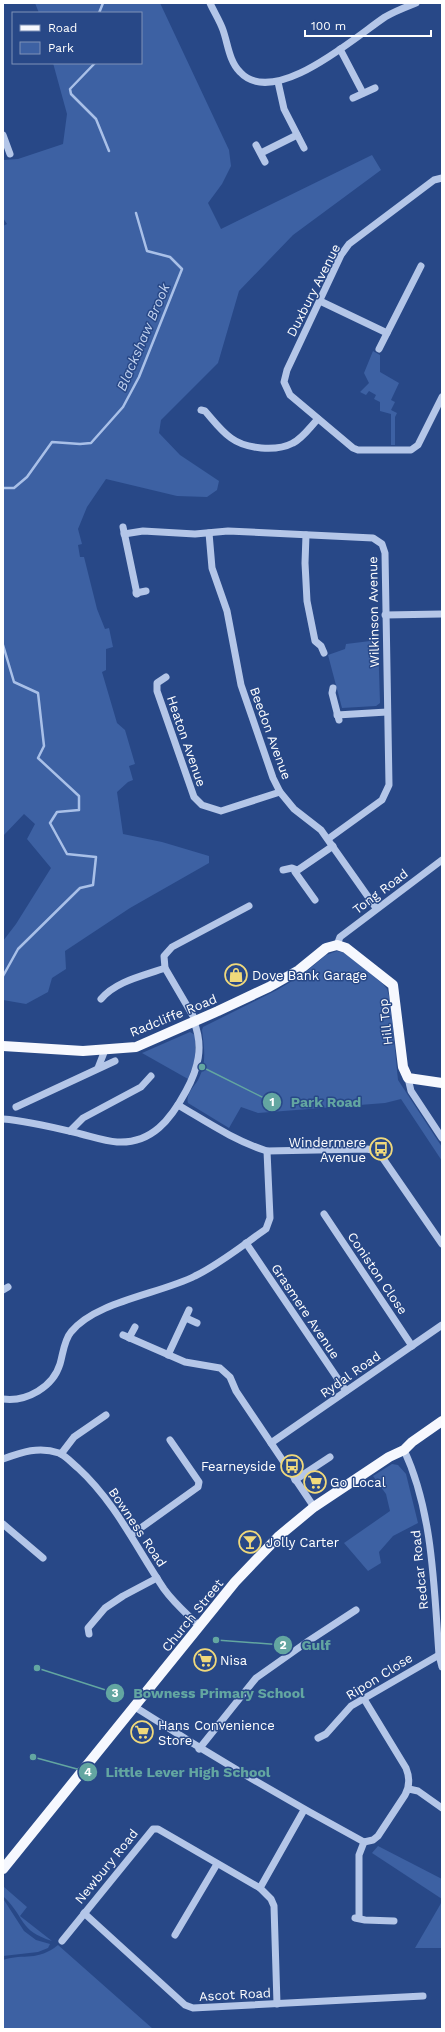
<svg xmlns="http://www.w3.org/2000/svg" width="445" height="2032" font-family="'Work Sans',sans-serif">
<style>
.green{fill:#3d61a3}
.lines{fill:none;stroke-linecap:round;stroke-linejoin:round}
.stream{stroke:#a9c0e8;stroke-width:2.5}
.minor{stroke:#b4c6e8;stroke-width:7}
.major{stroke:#f6f8fe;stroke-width:10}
.labels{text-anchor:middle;stroke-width:3;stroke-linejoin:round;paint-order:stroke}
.street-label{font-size:13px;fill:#fff;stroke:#284887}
.poi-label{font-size:13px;fill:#fff;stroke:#284887;text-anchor:start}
.water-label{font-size:14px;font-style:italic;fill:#c0d1ef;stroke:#284887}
.leader{fill:none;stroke:#63a6a1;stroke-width:1.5}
.callout-dot{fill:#63a6a1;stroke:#284887;stroke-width:1.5}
.mark-label{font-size:12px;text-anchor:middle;font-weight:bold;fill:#fff}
.callout-label{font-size:14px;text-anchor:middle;font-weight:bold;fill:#63a6a1;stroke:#284887;stroke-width:3;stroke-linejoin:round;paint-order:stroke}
</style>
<rect width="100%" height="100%" fill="#284887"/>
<!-- green -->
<g class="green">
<path d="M 35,3 L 160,3 L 229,150 L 231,166 L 222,184 L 208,203 L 221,229 L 372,155 L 381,170 L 293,235 L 239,291 L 218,363 L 161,420 L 159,433 L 180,455 L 219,481 L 217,490 L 207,497 L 177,496 L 106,479 L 87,507 L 78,529 L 82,544 L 78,545 L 80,557 L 84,557 L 97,609 L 105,629 L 109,628 L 113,647 L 106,649 L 106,670 L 102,672 L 117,723 L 125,730 L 135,764 L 129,766 L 133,780 L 128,782 L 117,792 L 123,834 L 162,842 L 209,856 L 209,863 L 130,908 L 65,951 L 66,969 L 52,978 L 48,992 L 26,1004 L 3,1000 L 3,941 L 16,924 L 51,868 L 27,839 L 35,824 L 24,814 L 3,836 L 3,226 L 7,224 L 3,218 L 3,160 L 18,159 L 63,144 L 67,114 L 53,63 L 141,63 L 141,13 L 39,13 Z"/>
<path d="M 373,351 L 380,355 L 380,372 L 399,383 L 391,400 L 395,402 L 391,410 L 397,413 L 395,417 L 395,445 L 391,445 L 391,414 L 380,411 L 380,402 L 374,399 L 376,395 L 369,391 L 366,395 L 360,392 L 369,383 L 364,373 Z"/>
<path d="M 378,640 L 380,703 L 376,706 L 342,708 L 328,655 L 345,649 L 346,644 Z"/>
<path d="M 337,951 L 345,953 L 383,984 L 387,989 L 390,1000 L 398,1080 L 442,1147 L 442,1161 L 401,1099 L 385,1103 L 258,1113 L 241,1107 L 229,1128 L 188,1103 C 185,1094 196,1085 199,1078 C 207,1062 204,1047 202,1030 L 203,1027 L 277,990 L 302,975 L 326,955 Z"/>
<path d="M 190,1032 L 195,1035 L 195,1060 L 188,1079 L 142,1053 Z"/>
<path d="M 392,1464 L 398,1465 L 406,1474 L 418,1523 L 393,1536 L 379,1552 L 381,1563 L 368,1571 L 344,1543 L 390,1511 L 386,1494 L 373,1476 Z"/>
<path d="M 378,1846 L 442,1879 L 442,1899 L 372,1853 Z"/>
<path d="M 4,1887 L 27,1907 L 20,1916 L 52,1941 C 18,1930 26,1918 4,1897 Z"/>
<path d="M 4,1900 L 24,1931 L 36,1940 L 50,1944 L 48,1948 L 38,1952 L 3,1956 Z"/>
<path d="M 442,1901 L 442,1948 L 415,1948 L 440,1905 Z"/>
<path d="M 58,1945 L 153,2029 L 3,2029 L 3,1960 C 25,1953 37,1962 58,1945 Z"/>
</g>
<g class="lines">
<!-- stream -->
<g class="stream">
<path d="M 99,13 L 103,3"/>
<path d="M 95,63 L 70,89 L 71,94 L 96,119 L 109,151"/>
<path d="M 3,488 L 14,488 L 27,477 L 52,442 L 80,444 L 91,443 L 123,407 L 139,377 L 182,269 L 170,257 L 147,251 L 136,213"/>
<path d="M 3,645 L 14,682 L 38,693 L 44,746 L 38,758 L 79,796 L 79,810 L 57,812 L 50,823 L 67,854 L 96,857 L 93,885 L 80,888 L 18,949 L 3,976"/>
</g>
<!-- minor -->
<g class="minor">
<path d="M 210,3 C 214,12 220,21 223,30 C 228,44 229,61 240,72 C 274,109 355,37 385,17 C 395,11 406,7 416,3"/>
<path d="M 340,49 L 363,93"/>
<path d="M 278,82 L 284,109 L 304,148"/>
<path d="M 353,98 L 375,88"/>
<path d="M 3,135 L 10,154"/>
<path d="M 256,145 L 265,162"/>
<path d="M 261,153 L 297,135"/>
<path d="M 442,178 L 434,180 L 349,244 L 341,255 L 287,370 L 284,382 L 290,395 L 353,448 L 358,450 L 411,450 L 418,445 L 442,397"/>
<path d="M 320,301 L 387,333"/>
<path d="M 379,349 L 421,266"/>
<path d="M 201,410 L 205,411 C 213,420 221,431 231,438 C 246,449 276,452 293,443 C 303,438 310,427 318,419"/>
<path d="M 123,527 L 137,594"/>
<path d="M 209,533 L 212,568 L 227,611 L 241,685 L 273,778 L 280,792 L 294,809 L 321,830 L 376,908"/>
<path d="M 124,534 L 143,531 L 195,534 L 228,531 L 373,538 L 382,544 L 385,553 L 389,785 L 382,800 L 328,839"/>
<path d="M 306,535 L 305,563 L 307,601 L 315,641 L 321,646 L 324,653"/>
<path d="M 136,593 L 146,591"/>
<path d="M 385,615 L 442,614"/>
<path d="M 166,677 L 157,683 L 157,691 L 194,797 L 202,805 L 221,811 L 280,792"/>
<path d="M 333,688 L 332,693 L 339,720"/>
<path d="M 337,715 L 387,712"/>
<path d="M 283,870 L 292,868 L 297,870"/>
<path d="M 315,900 L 295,872 L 333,846"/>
<path d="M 337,945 L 340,937 L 442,860"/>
<path d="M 101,999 C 116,981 143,976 165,968"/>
<path d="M 196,1021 L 165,968 L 164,956 L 172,947 L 249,906"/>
<path d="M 98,1068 L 105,1050"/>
<path d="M 408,1078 L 411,1091 L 442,1138"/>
<path d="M 178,1105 C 207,1122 235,1141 267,1151 L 367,1149 L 376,1151 L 382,1157 L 442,1244"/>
<path d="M 16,1107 L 115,1061"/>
<path d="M 3,1119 C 29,1121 56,1128 81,1134 C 93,1137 105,1141 117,1142 C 152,1144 171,1119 186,1091 C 198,1069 204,1047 194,1022"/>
<path d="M 70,1131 L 83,1118 L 141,1087 L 151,1076"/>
<path d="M 324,1214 L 412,1346"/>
<path d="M 246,1243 L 346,1391"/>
<path d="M 3,1290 L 8,1287"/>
<path d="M 186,1318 L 197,1323"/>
<path d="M 123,1335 L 185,1362 L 220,1368 L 230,1377 L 236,1391 L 314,1507"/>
<path d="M 129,1338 L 135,1327"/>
<path d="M 168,1355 L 189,1310"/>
<path d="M 3,1399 C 27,1402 53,1387 60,1364 C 63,1354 64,1340 71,1332 C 96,1301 160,1294 195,1276 C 220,1264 243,1245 266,1229 L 270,1218 L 267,1151"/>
<path d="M 271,1443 L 442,1325"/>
<path d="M 404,1450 C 433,1512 434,1588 439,1655 L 442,1667"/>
<path d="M 61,1454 L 74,1437 L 106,1415"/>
<path d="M 3,1459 C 22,1452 39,1446 59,1453 C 66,1456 72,1463 78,1468 C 115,1502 136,1547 164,1589 C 174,1603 187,1614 199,1626"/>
<path d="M 295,1480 L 330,1457"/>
<path d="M 3,1524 L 43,1558"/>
<path d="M 131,1535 L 198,1487 L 199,1482 L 170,1440"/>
<path d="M 89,1634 L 88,1628 L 105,1608 L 123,1596 L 157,1578"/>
<path d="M 364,1699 L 406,1768 C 410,1778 410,1786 405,1795 L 378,1836 L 373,1840 L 364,1842"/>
<path d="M 135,1707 C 210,1755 286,1800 364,1842"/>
<path d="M 318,1738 L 326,1734 L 351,1706 L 439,1655"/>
<path d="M 199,1749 L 256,1678 L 307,1642 L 356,1610"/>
<path d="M 409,1789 L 418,1791 L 442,1808"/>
<path d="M 84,1913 L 185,2005 L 193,2008 L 423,1996"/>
<path d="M 355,1918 L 365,1920 L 394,1921"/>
<path d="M 359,1918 L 359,1855 L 364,1842"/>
<path d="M 175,1935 L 217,1864"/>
<path d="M 62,1941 L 153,1829 L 158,1829 L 260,1888"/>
<path d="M 277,2004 L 274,1906 L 271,1899 L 260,1888 L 304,1810"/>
</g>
<!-- major -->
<g class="major">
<path d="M 3,1046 L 83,1051 L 136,1047 L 218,1011 L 269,987 L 299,970 L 326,948 L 337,945 L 346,948 L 393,985 L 403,1067 L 408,1078 L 442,1083"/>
<path d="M 3,1869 L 235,1582 L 279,1536 L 314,1507 L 389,1457 L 404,1450 L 412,1442 L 442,1421"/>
</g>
</g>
<!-- icons -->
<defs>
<g id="shop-ring" transform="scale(1.15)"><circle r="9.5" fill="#284887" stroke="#f0d97b" stroke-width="1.5"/><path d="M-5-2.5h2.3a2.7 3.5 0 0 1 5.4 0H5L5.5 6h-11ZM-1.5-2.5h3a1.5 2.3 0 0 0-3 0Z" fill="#f0d97b"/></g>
<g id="bus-ring" transform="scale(1.15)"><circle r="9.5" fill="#284887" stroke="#f0d97b" stroke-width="1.5"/><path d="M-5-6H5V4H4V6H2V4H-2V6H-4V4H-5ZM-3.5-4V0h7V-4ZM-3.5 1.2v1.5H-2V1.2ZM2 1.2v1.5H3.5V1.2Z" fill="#f0d97b"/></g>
<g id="supermarket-ring" transform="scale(1.15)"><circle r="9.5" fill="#284887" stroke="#f0d97b" stroke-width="1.5"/><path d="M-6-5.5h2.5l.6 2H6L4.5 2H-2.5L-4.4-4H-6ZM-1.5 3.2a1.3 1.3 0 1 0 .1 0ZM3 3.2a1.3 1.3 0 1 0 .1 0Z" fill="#f0d97b"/></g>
<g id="bar-ring" transform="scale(1.15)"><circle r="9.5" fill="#284887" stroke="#f0d97b" stroke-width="1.5"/><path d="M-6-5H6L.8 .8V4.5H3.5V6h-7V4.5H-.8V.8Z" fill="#f0d97b"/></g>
</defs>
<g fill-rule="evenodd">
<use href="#shop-ring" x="236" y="975"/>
<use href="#bus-ring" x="381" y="1149"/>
<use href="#bus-ring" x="292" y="1466"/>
<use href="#supermarket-ring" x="315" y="1482"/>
<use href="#bar-ring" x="250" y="1542"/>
<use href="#supermarket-ring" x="205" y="1660"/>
<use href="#supermarket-ring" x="142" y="1732"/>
</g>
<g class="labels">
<!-- street labels -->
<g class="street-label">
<text transform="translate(313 290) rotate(-63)" y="5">Duxbury Avenue</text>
<text transform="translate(373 612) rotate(-91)" y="5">Wilkinson Avenue</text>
<text transform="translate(271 733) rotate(70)" y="5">Beedon Avenue</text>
<text transform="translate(187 741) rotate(71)" y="5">Heaton Avenue</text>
<text transform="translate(380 891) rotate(-37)" y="5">Tong Road</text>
<text transform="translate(173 1015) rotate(-22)" y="5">Radcliffe Road</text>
<text transform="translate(385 1022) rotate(-96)" y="5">Hill Top</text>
<text transform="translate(378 1273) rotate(56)" y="5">Coniston Close</text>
<text transform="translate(306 1311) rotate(56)" y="5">Grasmere Avenue</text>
<text transform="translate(350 1374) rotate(-35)" y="5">Rydal Road</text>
<text transform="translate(138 1527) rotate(56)" y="5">Bowness Road</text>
<text transform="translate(419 1570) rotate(-96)" y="5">Redcar Road</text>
<text transform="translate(192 1615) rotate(-51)" y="5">Church Street</text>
<text transform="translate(379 1676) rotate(-32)" y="5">Ripon Close</text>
<text transform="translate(106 1866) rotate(-51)" y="5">Newbury Road</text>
<text transform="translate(235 1994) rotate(-3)" y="5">Ascot Road</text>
</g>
<!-- poi labels -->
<g class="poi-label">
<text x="252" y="980">Dove Bank Garage</text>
<text x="366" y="1147" text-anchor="end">Windermere<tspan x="366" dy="15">Avenue</tspan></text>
<text x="276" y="1471" text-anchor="end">Fearneyside</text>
<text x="330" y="1487">Go Local</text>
<text x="266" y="1547">Jolly Carter</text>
<text x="220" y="1665">Nisa</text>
<text x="158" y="1730">Hans Convenience<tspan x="158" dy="15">Store</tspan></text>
</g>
<!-- water labels -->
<g class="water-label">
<text transform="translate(143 337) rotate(-67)" y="5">Blackshaw Brook</text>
</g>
</g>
<!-- callouts -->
<path class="leader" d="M202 1067L272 1102M216 1640L283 1645M37 1668L115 1693M33 1757L88 1772"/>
<g class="callout-dot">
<circle cx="202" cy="1067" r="4"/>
<circle cx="216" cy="1640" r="4"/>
<circle cx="37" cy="1668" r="4"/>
<circle cx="33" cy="1757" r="4"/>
<circle cx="272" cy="1102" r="10"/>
<circle cx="283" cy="1645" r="10"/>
<circle cx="115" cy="1693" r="10"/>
<circle cx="88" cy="1772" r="10"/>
</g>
<g class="mark-label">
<text x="272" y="1106">1</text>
<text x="283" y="1649">2</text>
<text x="115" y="1697">3</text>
<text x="88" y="1776">4</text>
</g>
<g class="callout-label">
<text x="326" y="1107">Park Road</text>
<text x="316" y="1650">Gulf</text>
<text x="219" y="1698">Bowness Primary School</text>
<text x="188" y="1777">Little Lever High School</text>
</g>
<!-- border -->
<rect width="445" height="2032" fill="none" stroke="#ffffff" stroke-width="8"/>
<!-- legend -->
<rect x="12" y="12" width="130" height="52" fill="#284887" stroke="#7e91b7"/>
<rect x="20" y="25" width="20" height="6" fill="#f6f8fe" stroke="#7e91b7"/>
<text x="48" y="32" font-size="12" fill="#ffffff">Road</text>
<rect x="20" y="42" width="20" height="12" fill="#3d61a3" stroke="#7e91b7"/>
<text x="48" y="52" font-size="12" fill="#ffffff">Park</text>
<!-- scale -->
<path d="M305 30v6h126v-6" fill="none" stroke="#ffffff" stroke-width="2"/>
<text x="311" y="30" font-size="12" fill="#ffffff" stroke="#284887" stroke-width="3" paint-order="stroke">100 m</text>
</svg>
